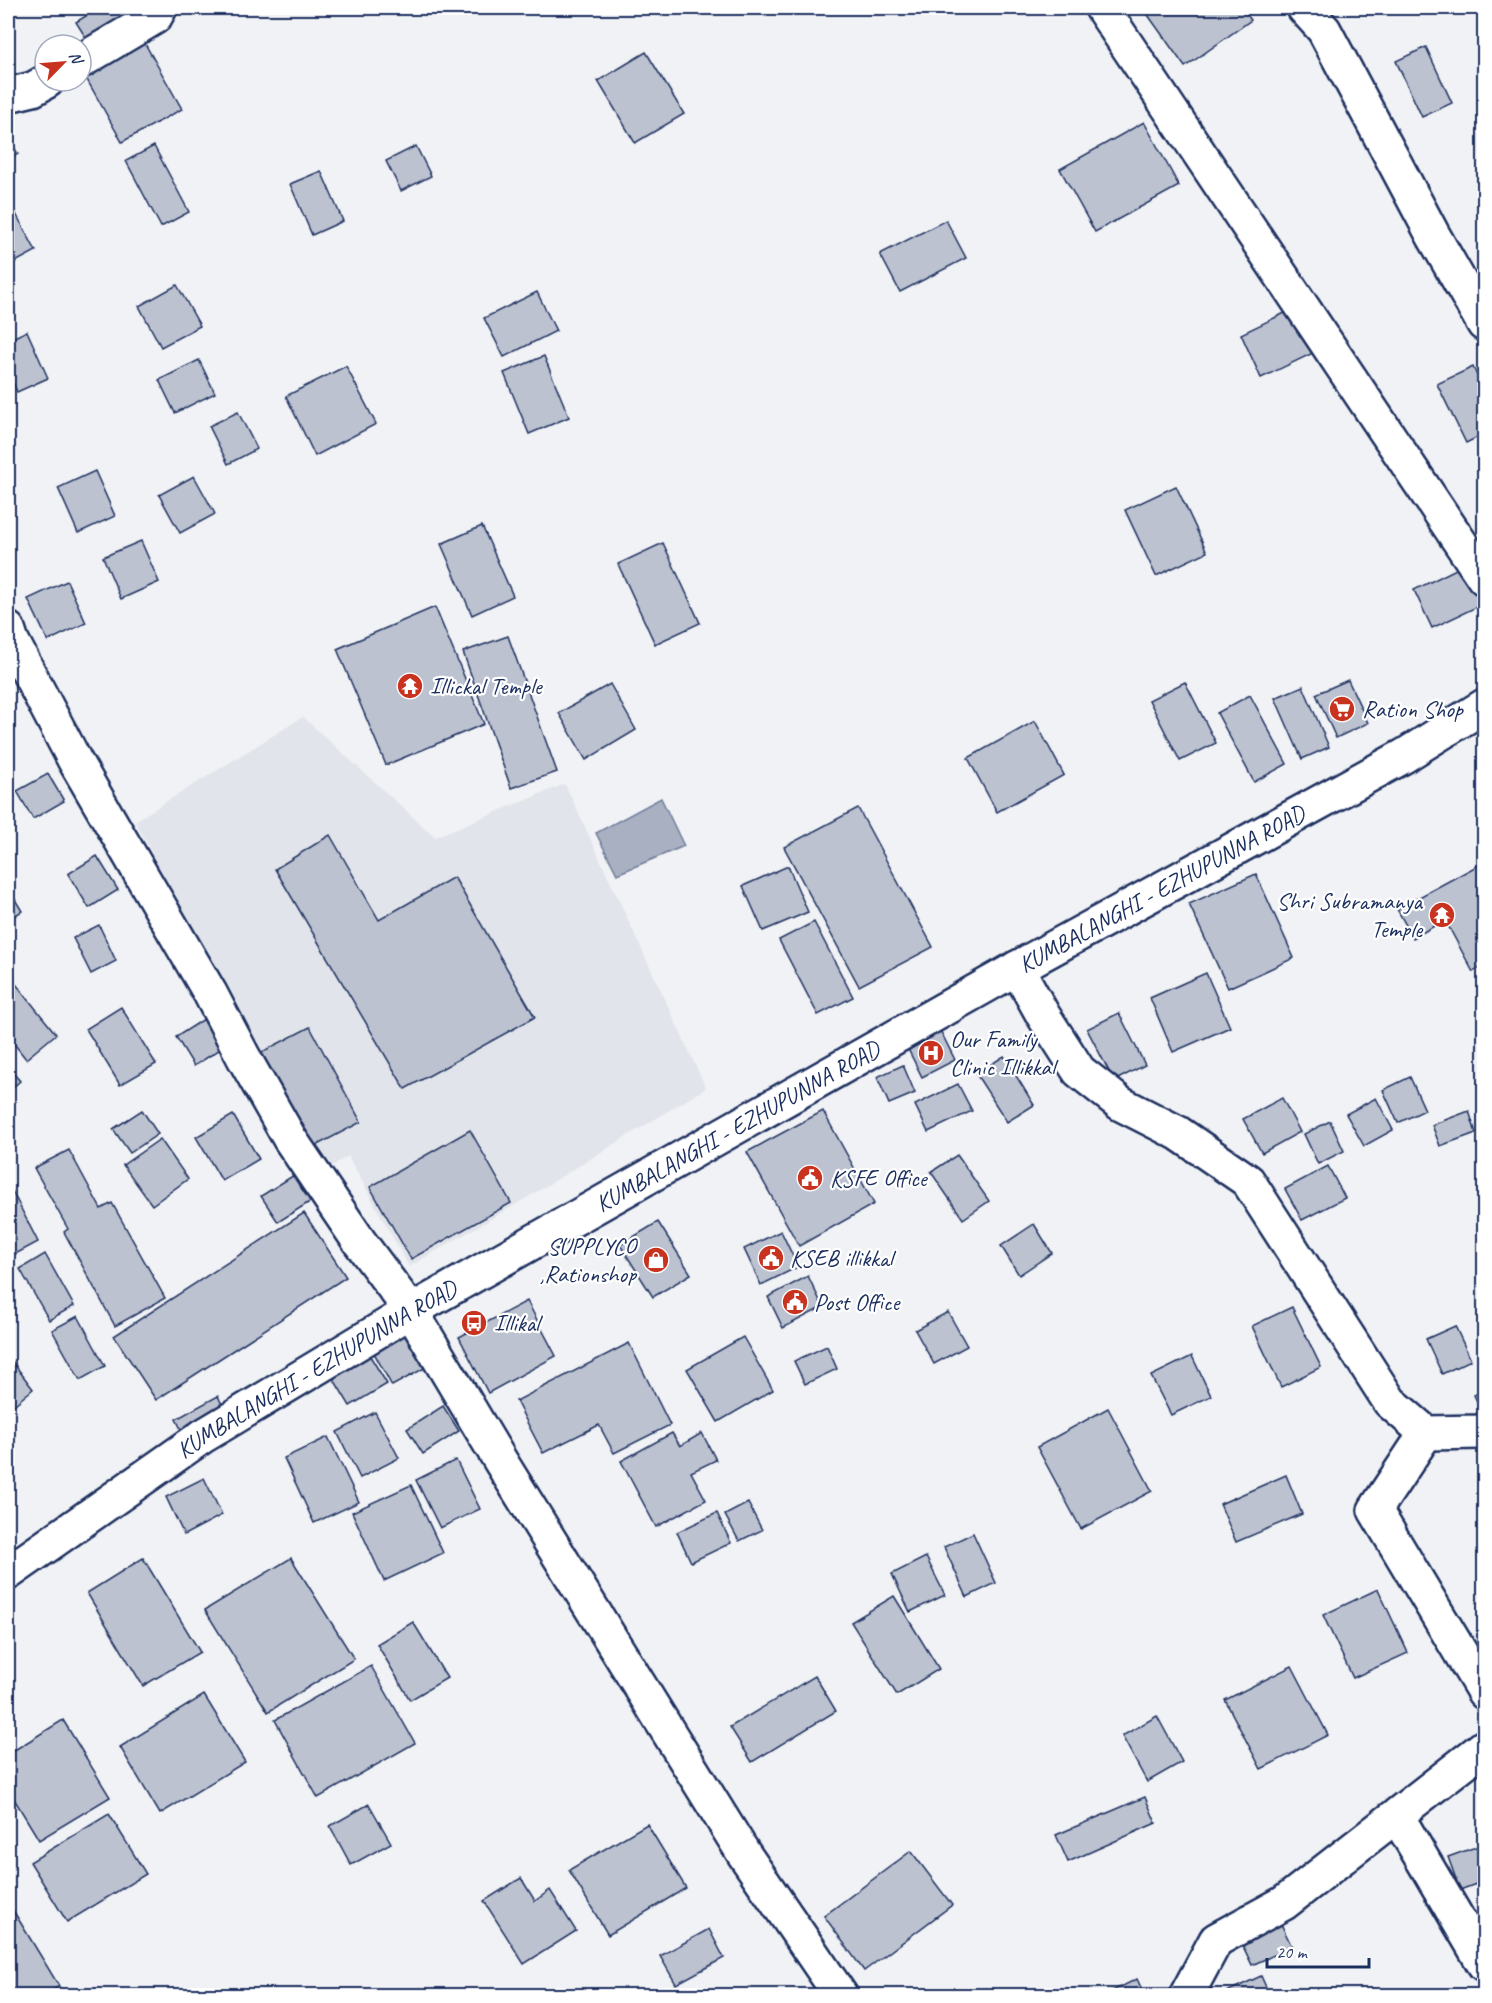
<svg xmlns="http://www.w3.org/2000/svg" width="1492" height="2003" font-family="Caveat,sans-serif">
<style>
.built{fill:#e1e4ea}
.water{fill:#a8b0c2;stroke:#707c9a;stroke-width:1.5}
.building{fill:#bcc2d0;stroke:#1b2f5e;stroke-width:1.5}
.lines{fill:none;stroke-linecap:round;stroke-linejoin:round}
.street-casing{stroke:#1b2f5e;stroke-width:38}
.secondary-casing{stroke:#1b2f5e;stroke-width:38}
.street{stroke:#fff;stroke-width:33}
.secondary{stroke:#fff;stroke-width:33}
.labels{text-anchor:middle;stroke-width:4.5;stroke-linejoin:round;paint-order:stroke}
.poi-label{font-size:24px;fill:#1b2f5e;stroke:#fff;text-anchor:start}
.street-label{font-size:24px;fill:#1b2f5e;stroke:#fff}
</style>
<rect width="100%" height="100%" fill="#f1f2f5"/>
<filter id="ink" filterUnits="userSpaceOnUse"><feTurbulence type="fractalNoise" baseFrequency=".0167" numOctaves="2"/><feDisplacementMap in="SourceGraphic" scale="12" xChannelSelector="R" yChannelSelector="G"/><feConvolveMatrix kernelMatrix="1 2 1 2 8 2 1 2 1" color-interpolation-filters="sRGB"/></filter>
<g filter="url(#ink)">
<!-- built -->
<path class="built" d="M 303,717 L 435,837 L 565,784 L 706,1088 L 520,1202 L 409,1267 L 348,1156 L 319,1174 L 135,821 Z"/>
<!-- water -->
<path class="water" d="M 661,798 L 684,846 L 617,874 L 596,833 Z"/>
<!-- building -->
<g class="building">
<path d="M 99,8 L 126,8 L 136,23 L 93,49 L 76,22 Z"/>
<path d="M 1143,8 L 1242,8 L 1251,20 L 1185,67 Z"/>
<path d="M 140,35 L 182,109 L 122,142 L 81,69 Z"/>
<path d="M 1426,47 L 1452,103 L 1422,117 L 1396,61 Z"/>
<path d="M 646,52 L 684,114 L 635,143 L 598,81 Z"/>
<path d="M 1144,122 L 1179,186 L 1095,232 L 1060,169 Z"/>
<path d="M 8,136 L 18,154 L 8,160 Z"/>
<path d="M 154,146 L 189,212 L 161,227 L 126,161 Z"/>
<path d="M 416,146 L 431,176 L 401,191 L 386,161 Z"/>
<path d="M 321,171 L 343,221 L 312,235 L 290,184 Z"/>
<path d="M 15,212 L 36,251 L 8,266 L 8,216 Z"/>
<path d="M 946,220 L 966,258 L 900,292 L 880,254 Z"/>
<path d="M 177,285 L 200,326 L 161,347 L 139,306 Z"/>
<path d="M 537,292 L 556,331 L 504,357 L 484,318 Z"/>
<path d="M 1291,310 L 1313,353 L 1261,378 L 1241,334 Z"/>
<path d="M 27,331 L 48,378 L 17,392 L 8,370 L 8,340 Z"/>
<path d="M 544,356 L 569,417 L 529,434 L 504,373 Z"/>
<path d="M 199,360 L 215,393 L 175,413 L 159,380 Z"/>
<path d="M 346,366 L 376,424 L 315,456 L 286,396 Z"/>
<path d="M 1473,367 L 1484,391 L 1484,434 L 1466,443 L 1437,384 Z"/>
<path d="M 238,412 L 257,449 L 228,464 L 209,426 Z"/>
<path d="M 95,471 L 115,516 L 78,533 L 58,488 Z"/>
<path d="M 194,476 L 215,514 L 180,533 L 159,495 Z"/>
<path d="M 1176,486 L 1207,552 L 1156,576 L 1125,510 Z"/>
<path d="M 482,526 L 513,596 L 472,615 L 441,544 Z"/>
<path d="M 141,541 L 159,582 L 121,599 L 103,557 Z"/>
<path d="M 663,543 L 700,623 L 655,644 L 618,564 Z"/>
<path d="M 1464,565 L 1483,604 L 1432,628 L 1414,590 Z"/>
<path d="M 67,581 L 86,623 L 48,641 L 28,599 Z"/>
<path d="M 435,607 L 484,724 L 386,765 L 337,649 Z"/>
<path d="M 508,636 L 557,772 L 511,788 L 463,652 Z"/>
<path d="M 1348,680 L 1368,723 L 1336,738 L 1316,694 Z"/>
<path d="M 1185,682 L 1216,743 L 1180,761 L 1149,700 Z"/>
<path d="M 610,684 L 636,730 L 586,760 L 559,713 Z"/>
<path d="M 1303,686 L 1329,747 L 1302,759 L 1275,698 Z"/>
<path d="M 1250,695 L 1287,764 L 1254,782 L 1217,713 Z"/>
<path d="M 1035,721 L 1064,775 L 997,812 L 968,758 Z"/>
<path d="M 48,774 L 64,801 L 33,819 L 17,791 Z"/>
<path d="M 858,808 L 933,947 L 859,986 L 784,847 Z"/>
<path d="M 330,835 L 379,920 L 454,877 L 535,1017 L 405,1089 L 275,869 Z"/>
<path d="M 97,856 L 118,890 L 89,908 L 68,874 Z"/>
<path d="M 1484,862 L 1484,965 L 1473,972 L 1445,920 L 1413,938 L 1397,909 Z"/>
<path d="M 788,866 L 808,912 L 763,931 L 743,886 Z"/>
<path d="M 1256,874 L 1294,958 L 1228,988 L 1189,904 Z"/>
<path d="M 8,888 L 22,911 L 8,920 Z"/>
<path d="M 814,922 L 853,997 L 818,1015 L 779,940 Z"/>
<path d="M 99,925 L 116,961 L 91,974 L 73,938 Z"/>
<path d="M 1206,973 L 1230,1027 L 1173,1052 L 1150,998 Z"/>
<path d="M 8,974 L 56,1034 L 26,1059 L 8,1036 Z"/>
<path d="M 121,1007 L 156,1064 L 120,1085 L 86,1029 Z"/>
<path d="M 1119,1013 L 1145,1065 L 1114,1081 L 1087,1029 Z"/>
<path d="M 204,1019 L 222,1048 L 194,1066 L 176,1037 Z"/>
<path d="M 310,1027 L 361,1122 L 306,1151 L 256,1055 Z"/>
<path d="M 940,1030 L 955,1060 L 922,1077 L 907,1047 Z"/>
<path d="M 1004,1056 L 1034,1105 L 1007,1122 L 976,1074 Z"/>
<path d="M 903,1065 L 915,1093 L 889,1104 L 877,1077 Z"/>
<path d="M 8,1067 L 20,1081 L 8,1092 Z"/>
<path d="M 1410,1077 L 1425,1110 L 1398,1123 L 1383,1090 Z"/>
<path d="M 958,1084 L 972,1111 L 928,1132 L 915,1105 Z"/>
<path d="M 1282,1098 L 1300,1132 L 1262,1153 L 1243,1119 Z"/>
<path d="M 1376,1098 L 1393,1130 L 1364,1146 L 1346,1114 Z"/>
<path d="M 142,1110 L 158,1134 L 130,1153 L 113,1129 Z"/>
<path d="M 823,1111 L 874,1204 L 799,1246 L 747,1152 Z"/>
<path d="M 1469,1111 L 1476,1133 L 1440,1146 L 1432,1125 Z"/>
<path d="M 233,1115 L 259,1159 L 222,1181 L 196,1137 Z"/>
<path d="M 1330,1121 L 1344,1151 L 1318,1164 L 1304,1134 Z"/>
<path d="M 470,1130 L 511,1203 L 411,1259 L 370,1187 Z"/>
<path d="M 160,1139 L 188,1179 L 152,1205 L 123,1165 Z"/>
<path d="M 69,1150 L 101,1209 L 112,1203 L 165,1298 L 115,1326 L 64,1232 L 68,1229 L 34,1168 Z"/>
<path d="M 957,1155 L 989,1201 L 963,1219 L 931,1172 Z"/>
<path d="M 1328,1166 L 1345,1198 L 1302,1220 L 1285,1189 Z"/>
<path d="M 302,1170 L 319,1196 L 278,1222 L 261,1196 Z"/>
<path d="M 8,1183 L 38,1242 L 8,1258 Z"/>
<path d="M 304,1213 L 346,1277 L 156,1400 L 114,1336 Z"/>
<path d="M 658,1222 L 691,1274 L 653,1297 L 620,1245 Z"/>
<path d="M 1034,1224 L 1052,1253 L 1019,1275 L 1001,1246 Z"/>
<path d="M 781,1231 L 798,1267 L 761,1285 L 744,1249 Z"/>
<path d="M 45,1254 L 74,1306 L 49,1320 L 20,1269 Z"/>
<path d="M 808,1276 L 823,1307 L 783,1328 L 768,1297 Z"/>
<path d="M 527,1301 L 556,1356 L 488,1393 L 459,1337 Z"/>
<path d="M 1292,1307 L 1321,1367 L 1281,1387 L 1252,1326 Z"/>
<path d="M 948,1312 L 967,1346 L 934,1364 L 915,1330 Z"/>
<path d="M 78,1316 L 105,1366 L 80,1380 L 52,1330 Z"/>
<path d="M 1455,1326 L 1471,1360 L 1442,1374 L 1426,1339 Z"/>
<path d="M 412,1328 L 432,1364 L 392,1386 L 372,1349 Z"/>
<path d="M 743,1337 L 773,1390 L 718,1422 L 687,1369 Z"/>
<path d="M 629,1343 L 670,1425 L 614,1453 L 599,1425 L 543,1453 L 516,1401 Z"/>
<path d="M 827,1346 L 837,1369 L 805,1384 L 794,1361 Z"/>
<path d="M 367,1351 L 387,1384 L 350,1406 L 330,1373 Z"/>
<path d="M 8,1356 L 33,1389 L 8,1410 Z"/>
<path d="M 1192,1356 L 1211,1396 L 1171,1415 L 1151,1376 Z"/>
<path d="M 1484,1390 L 1484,1416 L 1474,1395 Z"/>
<path d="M 218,1396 L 226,1413 L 184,1435 L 176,1419 Z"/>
<path d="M 443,1406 L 459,1431 L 423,1454 L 407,1429 Z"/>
<path d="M 1108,1408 L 1152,1491 L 1081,1529 L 1037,1447 Z"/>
<path d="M 375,1412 L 399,1458 L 360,1478 L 337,1432 Z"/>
<path d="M 672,1433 L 680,1446 L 702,1433 L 716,1460 L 691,1472 L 706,1500 L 656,1527 L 621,1461 Z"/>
<path d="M 328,1437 L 359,1502 L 314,1523 L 284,1458 Z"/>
<path d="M 456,1460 L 480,1509 L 440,1528 L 416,1480 Z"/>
<path d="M 1286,1475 L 1302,1514 L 1236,1542 L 1220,1504 Z"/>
<path d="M 204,1478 L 222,1515 L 184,1535 L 166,1497 Z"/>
<path d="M 411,1485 L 443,1553 L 384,1581 L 352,1512 Z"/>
<path d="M 748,1503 L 762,1530 L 739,1541 L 725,1515 Z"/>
<path d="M 717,1513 L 731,1543 L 691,1562 L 677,1532 Z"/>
<path d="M 973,1533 L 996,1583 L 967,1597 L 944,1547 Z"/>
<path d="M 926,1557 L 945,1595 L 910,1612 L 892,1574 Z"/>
<path d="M 143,1558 L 200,1652 L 143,1686 L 87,1593 Z"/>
<path d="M 291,1558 L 354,1659 L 268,1712 L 205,1610 Z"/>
<path d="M 1378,1589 L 1408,1653 L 1353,1678 L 1323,1615 Z"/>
<path d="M 894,1596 L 939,1669 L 897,1695 L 851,1622 Z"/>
<path d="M 413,1622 L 447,1678 L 410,1700 L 377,1644 Z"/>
<path d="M 371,1666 L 415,1743 L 318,1798 L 275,1720 Z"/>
<path d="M 1292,1666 L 1328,1735 L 1261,1769 L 1225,1700 Z"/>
<path d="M 815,1676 L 836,1711 L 752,1762 L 730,1727 Z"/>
<path d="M 204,1695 L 245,1762 L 160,1814 L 120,1747 Z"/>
<path d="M 1157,1716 L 1182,1762 L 1147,1782 L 1122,1736 Z"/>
<path d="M 63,1720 L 110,1797 L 39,1840 L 8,1789 L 8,1754 Z"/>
<path d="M 1145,1797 L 1156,1823 L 1068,1862 L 1056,1835 Z"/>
<path d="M 369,1804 L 391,1843 L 351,1865 L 330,1826 Z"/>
<path d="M 109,1814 L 146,1874 L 67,1922 L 30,1862 Z"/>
<path d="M 647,1824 L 686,1888 L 608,1935 L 569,1870 Z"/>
<path d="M 1484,1844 L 1484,1881 L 1460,1890 L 1448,1857 Z"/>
<path d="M 911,1851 L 952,1905 L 864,1971 L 824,1916 Z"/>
<path d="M 521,1878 L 535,1901 L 550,1890 L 576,1931 L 524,1964 L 484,1901 Z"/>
<path d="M 8,1902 L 59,1986 L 44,1996 L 17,1996 L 8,1981 Z"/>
<path d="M 1281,1924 L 1292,1947 L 1252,1965 L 1241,1942 Z"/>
<path d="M 709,1929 L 724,1958 L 676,1984 L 660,1956 Z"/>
<path d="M 1261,1976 L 1270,1996 L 1220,1996 L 1220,1995 Z"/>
<path d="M 1137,1979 L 1145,1996 L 1107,1996 L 1106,1994 Z"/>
</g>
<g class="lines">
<!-- street casing -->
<g class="street-casing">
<g id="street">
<path d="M 1102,8 L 1484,578"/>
<path d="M 1304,8 L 1324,30 L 1433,235 L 1484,324"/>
<path d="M 81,61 L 155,17 L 160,8"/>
<path d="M 8,95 L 33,89 L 47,81"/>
<path d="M 8,629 L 12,641 L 75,761 L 210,993 L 244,1058 L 290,1139 L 359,1241 L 411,1311 L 501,1462 L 744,1854 L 841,1996"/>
<path d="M 1017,968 L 1043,1015 L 1079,1071 L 1121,1104 L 1178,1133 L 1248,1181 L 1390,1402 L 1426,1433 L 1481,1432 L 1484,1430"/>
<path d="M 1426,1433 L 1375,1510 L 1484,1692"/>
<path d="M 1397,1816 L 1484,1964"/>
<path d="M 1186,1996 L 1216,1940 L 1284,1903 L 1484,1747"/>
</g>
</g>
<!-- secondary casing -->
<g class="secondary-casing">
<g id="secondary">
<path id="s1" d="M 8,1573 L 203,1436 L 411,1311 L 1017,968 L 1404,756 L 1484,706"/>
</g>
</g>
<!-- street -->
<use href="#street" class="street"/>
<!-- secondary -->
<use href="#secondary" class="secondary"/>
</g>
</g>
<!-- icons -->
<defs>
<g id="temple-disc" transform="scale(1.35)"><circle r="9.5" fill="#c8321e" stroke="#fff"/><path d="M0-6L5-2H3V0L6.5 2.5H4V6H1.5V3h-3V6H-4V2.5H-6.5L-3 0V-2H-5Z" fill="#fff"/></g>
<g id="supermarket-disc" transform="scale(1.35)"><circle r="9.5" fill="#c8321e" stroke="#fff"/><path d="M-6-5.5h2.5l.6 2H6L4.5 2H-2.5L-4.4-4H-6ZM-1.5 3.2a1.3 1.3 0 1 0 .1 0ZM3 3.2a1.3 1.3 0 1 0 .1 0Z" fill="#fff"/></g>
<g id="hospital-disc" transform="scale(1.35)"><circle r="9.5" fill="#c8321e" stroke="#fff"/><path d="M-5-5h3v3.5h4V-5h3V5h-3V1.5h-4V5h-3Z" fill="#fff"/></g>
<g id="civic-disc" transform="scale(1.35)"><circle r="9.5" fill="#c8321e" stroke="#fff"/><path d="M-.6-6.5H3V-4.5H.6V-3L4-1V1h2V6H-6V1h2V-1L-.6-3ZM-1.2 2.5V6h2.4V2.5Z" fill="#fff"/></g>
<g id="shop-disc" transform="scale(1.35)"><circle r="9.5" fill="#c8321e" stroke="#fff"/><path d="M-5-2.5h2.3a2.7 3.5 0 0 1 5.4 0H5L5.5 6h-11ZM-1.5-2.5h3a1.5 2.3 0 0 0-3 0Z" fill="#fff"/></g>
<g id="bus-disc" transform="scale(1.35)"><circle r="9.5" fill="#c8321e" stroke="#fff"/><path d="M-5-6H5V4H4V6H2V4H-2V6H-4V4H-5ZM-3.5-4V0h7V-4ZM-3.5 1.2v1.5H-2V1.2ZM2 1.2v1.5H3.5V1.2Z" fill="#fff"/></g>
</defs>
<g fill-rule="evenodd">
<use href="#temple-disc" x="410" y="686"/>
<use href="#supermarket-disc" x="1342" y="709"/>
<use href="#temple-disc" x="1442" y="915"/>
<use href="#hospital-disc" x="931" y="1053"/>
<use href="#civic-disc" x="810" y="1178"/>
<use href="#civic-disc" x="771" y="1258"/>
<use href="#shop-disc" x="656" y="1260"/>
<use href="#civic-disc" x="795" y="1302"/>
<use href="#bus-disc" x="474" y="1323"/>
</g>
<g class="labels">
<!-- poi labels -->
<g class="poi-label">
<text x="430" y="694">Illickal Temple</text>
<text x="1362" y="717">Ration Shop</text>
<text x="1422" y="909" text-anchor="end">Shri Subramanya<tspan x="1422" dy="28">Temple</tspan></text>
<text x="950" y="1047">Our Family<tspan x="950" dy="28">Clinic Illikkal</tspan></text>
<text x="830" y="1186">KSFE Office</text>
<text x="636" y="1254" text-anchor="end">SUPPLYCO<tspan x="636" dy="28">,Rationshop</tspan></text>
<text x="790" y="1266">KSEB illikkal</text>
<text x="814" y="1310">Post Office</text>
<text x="494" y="1331">Illikal</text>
</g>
<!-- street labels -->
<g class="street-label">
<text dy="8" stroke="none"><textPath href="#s1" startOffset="1342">KUMBALANGHI - EZHUPUNNA ROAD</textPath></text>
<text dy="8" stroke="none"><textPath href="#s1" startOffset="856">KUMBALANGHI - EZHUPUNNA ROAD</textPath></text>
<text dy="8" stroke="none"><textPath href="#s1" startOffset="370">KUMBALANGHI - EZHUPUNNA ROAD</textPath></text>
</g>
</g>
<!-- margin -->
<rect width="1492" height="2003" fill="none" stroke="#fff" stroke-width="30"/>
<rect x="15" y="15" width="1462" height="1973" fill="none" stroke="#1b2f5e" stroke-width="2" filter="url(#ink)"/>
<!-- north arrow -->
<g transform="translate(63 63) rotate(65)"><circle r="28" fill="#ffffff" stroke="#a4acbf" stroke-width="1.5"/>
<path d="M0-4.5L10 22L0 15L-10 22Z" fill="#c8321e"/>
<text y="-9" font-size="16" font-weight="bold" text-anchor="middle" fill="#1b2f5e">N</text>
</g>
<!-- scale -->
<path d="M1267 1958v9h102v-9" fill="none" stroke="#1b2f5e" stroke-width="3"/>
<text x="1276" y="1958" font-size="18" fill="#1b2f5e" stroke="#ffffff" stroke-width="4.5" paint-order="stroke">20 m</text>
</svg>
